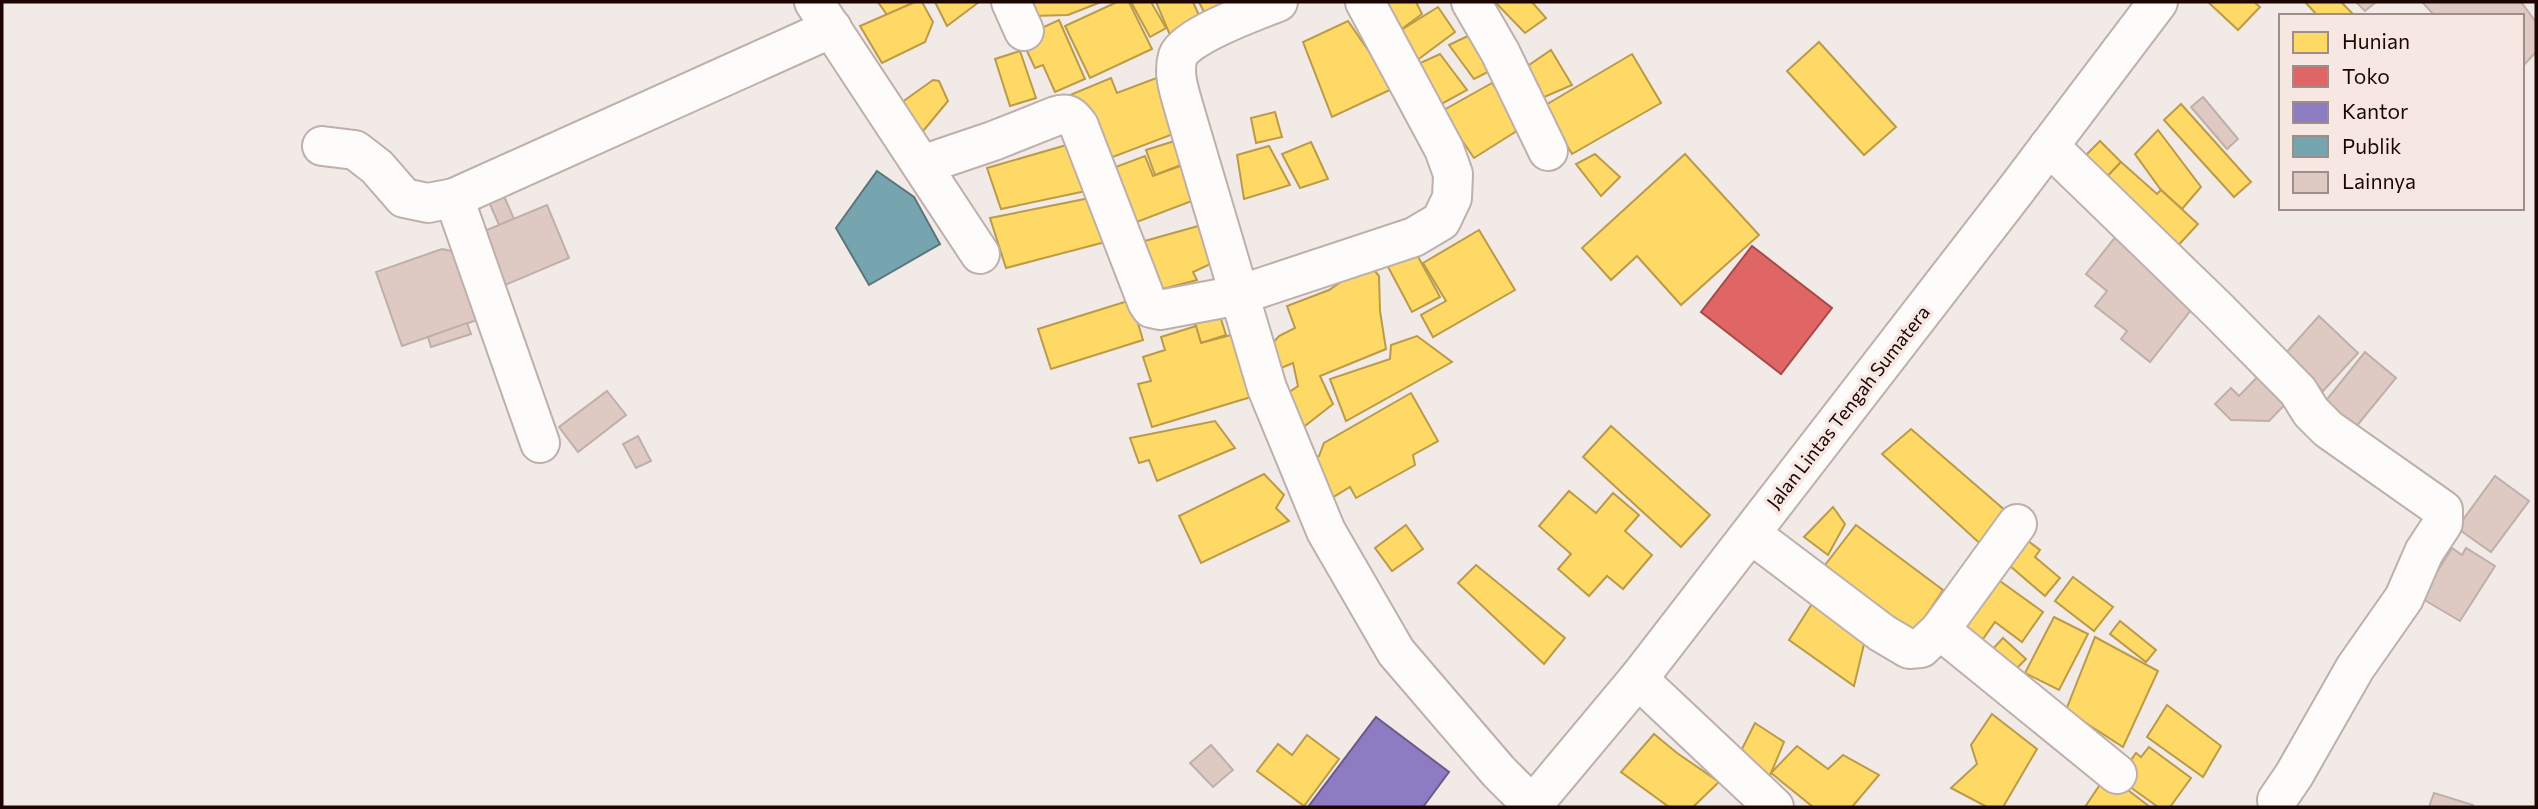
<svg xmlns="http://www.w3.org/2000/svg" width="2538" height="809" font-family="Commissioner,sans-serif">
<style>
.homes{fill:#ffd966;stroke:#bb9a48;stroke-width:2}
.shops{fill:#e06666;stroke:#a64948;stroke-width:2}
.offices{fill:#8e7cc3;stroke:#6c5989;stroke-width:2}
.public{fill:#76a5af;stroke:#5b757b;stroke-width:2}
.building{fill:#dfcac3;stroke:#bfafaa;stroke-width:2}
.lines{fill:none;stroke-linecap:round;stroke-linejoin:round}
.minor-casing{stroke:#bfafaa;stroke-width:42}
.highway-casing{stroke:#bfafaa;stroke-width:42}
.minor{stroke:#fdfcfb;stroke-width:38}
.highway{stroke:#fdfcfb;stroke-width:38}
.labels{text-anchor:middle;stroke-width:7;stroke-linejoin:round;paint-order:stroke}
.street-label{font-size:19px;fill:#1d0602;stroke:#f6e7e3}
</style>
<rect width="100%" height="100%" fill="#f2eae7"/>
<!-- homes -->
<g class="homes">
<path d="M 878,2 L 915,2 L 887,15 Z"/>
<path d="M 915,2 L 922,2 L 933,22 L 925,42 L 882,63 L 860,26 Z"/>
<path d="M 935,2 L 979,2 L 947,26 Z"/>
<path d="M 1026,2 L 1101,2 L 1068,15 L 1032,16 Z"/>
<path d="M 1117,2 L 1129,2 L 1152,49 L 1090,78 L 1065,26 Z"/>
<path d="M 1131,2 L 1151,2 L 1166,28 L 1150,37 Z"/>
<path d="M 1156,2 L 1193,2 L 1202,22 L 1170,35 Z"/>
<path d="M 1199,2 L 1238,2 L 1206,16 Z"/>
<path d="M 1373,2 L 1416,2 L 1422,14 L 1391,37 Z"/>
<path d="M 1495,2 L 1532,2 L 1546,18 L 1525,33 Z"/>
<path d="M 2208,2 L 2254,2 L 2260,7 L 2238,30 Z"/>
<path d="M 2305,2 L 2341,2 L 2354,15 L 2318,16 Z"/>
<path d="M 1438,7 L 1455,32 L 1412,64 L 1398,32 Z"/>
<path d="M 1059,20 L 1085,79 L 1055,92 L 1043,65 L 1035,68 L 1026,49 L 1035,31 Z"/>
<path d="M 1348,21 L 1394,88 L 1332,117 L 1303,42 Z"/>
<path d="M 1472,34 L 1498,67 L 1474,79 L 1449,45 Z"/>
<path d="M 1819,42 L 1896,127 L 1864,155 L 1787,71 Z"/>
<path d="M 1551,50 L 1572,85 L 1535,101 L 1516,74 Z"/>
<path d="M 1020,51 L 1036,98 L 1010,106 L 995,59 Z"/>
<path d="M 1440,54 L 1467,90 L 1438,106 L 1416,65 Z"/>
<path d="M 1632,54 L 1661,103 L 1572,154 L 1544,106 Z"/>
<path d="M 1159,77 L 1176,133 L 1097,163 L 1070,95 L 1111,78 L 1117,93 Z"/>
<path d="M 933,80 L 939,81 L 948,101 L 919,136 L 891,110 Z"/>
<path d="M 1492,83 L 1523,127 L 1474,158 L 1442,111 Z"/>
<path d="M 2181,104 L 2251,182 L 2234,197 L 2164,120 Z"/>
<path d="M 1275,112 L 1282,137 L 1256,143 L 1251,118 Z"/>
<path d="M 2158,130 L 2201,187 L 2182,209 L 2161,190 L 2135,154 Z"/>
<path d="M 1184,138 L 1194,160 L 1155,175 L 1146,150 Z"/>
<path d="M 2100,141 L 2121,162 L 2101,183 L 2079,162 Z"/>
<path d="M 1311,142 L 1328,179 L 1300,188 L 1282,154 Z"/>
<path d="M 1070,144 L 1086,191 L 1001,209 L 987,168 Z"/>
<path d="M 1269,146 L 1290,185 L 1244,199 L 1237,155 Z"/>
<path d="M 1595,154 L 1620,177 L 1601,196 L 1576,164 Z"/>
<path d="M 1685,154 L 1759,235 L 1681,305 L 1637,256 L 1611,280 L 1582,248 Z"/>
<path d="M 1145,156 L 1153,176 L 1183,165 L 1197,199 L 1129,225 L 1113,168 Z"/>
<path d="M 2121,162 L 2157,194 L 2161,190 L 2198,224 L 2173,251 L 2101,183 Z"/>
<path d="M 1090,198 L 1109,241 L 1006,268 L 990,218 Z"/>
<path d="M 1209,223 L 1219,260 L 1193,272 L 1197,280 L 1151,292 L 1134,244 Z"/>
<path d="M 1479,230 L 1515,290 L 1433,337 L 1421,315 L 1446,301 L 1423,263 Z"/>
<path d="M 1415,251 L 1440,297 L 1412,312 L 1387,265 Z"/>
<path d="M 1368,263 L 1379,276 L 1380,311 L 1386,349 L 1320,376 L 1333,404 L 1301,429 L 1288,393 L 1298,386 L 1293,363 L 1279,369 L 1271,345 L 1279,336 L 1295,328 L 1287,306 L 1329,290 Z"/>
<path d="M 1131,300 L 1143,340 L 1051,369 L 1038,329 Z"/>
<path d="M 1209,313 L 1221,319 L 1226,335 L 1201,343 L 1193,319 Z"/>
<path d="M 1196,326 L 1201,343 L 1231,335 L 1251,397 L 1152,427 L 1138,384 L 1151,381 L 1143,357 L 1165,350 L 1161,337 Z"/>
<path d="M 1417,336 L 1452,362 L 1346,421 L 1330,379 L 1390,359 L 1391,345 Z"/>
<path d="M 1411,393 L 1438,441 L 1413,455 L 1415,465 L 1356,498 L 1350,487 L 1330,499 L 1309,461 L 1319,456 L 1324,443 Z"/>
<path d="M 1215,421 L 1235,448 L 1157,481 L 1149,460 L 1139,463 L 1130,438 Z"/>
<path d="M 1611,426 L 1710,515 L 1681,547 L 1583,457 Z"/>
<path d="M 1911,429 L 2007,512 L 1986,549 L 1882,454 Z"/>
<path d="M 1264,474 L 1284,495 L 1276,508 L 1289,521 L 1201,563 L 1179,516 Z"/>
<path d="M 1569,491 L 1596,513 L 1613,493 L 1639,515 L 1625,531 L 1652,555 L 1623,589 L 1607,576 L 1589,596 L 1558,569 L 1571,554 L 1539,526 Z"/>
<path d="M 1833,507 L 1845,524 L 1828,555 L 1804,537 Z"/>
<path d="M 1406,525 L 1423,549 L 1392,571 L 1375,548 Z"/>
<path d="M 1856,525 L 1943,590 L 1913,635 L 1825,565 Z"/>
<path d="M 2023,537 L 2040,550 L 2035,557 L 2060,578 L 2045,596 L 2003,560 Z"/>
<path d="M 1476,565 L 1565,638 L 1544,664 L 1458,583 Z"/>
<path d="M 1993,576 L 2043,612 L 2022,642 L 1995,622 L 1978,646 L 1955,629 Z"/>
<path d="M 2073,577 L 2113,607 L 2094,631 L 2055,601 Z"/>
<path d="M 1815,599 L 1865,640 L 1854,686 L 1789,640 Z"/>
<path d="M 2054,617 L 2088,634 L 2059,690 L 2025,673 Z"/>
<path d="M 2120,621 L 2156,650 L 2146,662 L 2110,634 Z"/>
<path d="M 2095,637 L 2158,671 L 2123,747 L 2066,710 Z"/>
<path d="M 2003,638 L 2026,659 L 2011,674 L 1989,653 Z"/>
<path d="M 2167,705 L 2221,746 L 2203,777 L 2147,737 Z"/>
<path d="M 1992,714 L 2037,749 L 2003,807 L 1987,807 L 1951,788 L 1977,764 L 1971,745 Z"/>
<path d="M 1755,723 L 1784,742 L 1769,778 L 1738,757 Z"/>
<path d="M 1654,734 L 1677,753 L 1719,782 L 1693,807 L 1669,807 L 1621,772 Z"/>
<path d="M 1307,735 L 1339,759 L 1304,806 L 1257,771 L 1278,744 L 1292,755 Z"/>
<path d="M 1797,746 L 1828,769 L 1843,755 L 1879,775 L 1852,807 L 1813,807 L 1771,773 Z"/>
<path d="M 2149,747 L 2191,778 L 2170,807 L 2158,807 L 2126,784 L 2124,770 L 2136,753 L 2141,757 Z"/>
<path d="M 2107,774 L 2150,807 L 2085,807 Z"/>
</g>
<!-- shops -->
<path class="shops" d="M 1752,246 L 1832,308 L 1781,374 L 1701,312 Z"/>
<!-- offices -->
<path class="offices" d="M 1376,717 L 1449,772 L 1423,807 L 1308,807 Z"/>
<!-- public -->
<path class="public" d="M 877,171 L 914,197 L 940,244 L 869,285 L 836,228 Z"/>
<!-- building -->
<g class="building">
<path d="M 2356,2 L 2376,2 L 2365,11 Z"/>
<path d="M 2422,2 L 2521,2 L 2536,22 L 2536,52 L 2522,67 L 2522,16 L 2435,16 Z"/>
<path d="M 2203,97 L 2238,139 L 2227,149 L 2191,107 Z"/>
<path d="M 504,196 L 514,219 L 499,225 L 489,202 Z"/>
<path d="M 547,205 L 569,258 L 505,285 L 482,232 Z"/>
<path d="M 2117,235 L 2199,300 L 2150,362 L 2121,339 L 2127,331 L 2095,306 L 2107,291 L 2086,274 Z"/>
<path d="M 442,249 L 462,253 L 477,320 L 402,346 L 376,272 Z"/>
<path d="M 2319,316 L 2358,353 L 2323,391 L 2284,355 Z"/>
<path d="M 467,323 L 471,334 L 431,347 L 428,337 Z"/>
<path d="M 2365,352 L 2396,378 L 2355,428 L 2324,403 Z"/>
<path d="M 2265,369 L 2294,395 L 2269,421 L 2231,420 L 2215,404 L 2231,388 L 2239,396 Z"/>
<path d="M 607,391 L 626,415 L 578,452 L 559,427 Z"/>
<path d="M 638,436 L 651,461 L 636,468 L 623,444 Z"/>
<path d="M 2495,476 L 2529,501 L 2491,552 L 2457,528 Z"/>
<path d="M 2452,548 L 2462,555 L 2466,548 L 2495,566 L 2460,621 L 2421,598 Z"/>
<path d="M 1211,745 L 1233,770 L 1213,787 L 1190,763 Z"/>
<path d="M 2434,793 L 2473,805 L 2472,807 L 2429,807 Z"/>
</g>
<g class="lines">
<!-- minor casing -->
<g class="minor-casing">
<g id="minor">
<path d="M 814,2 L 980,254"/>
<path d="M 1011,2 L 1024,31"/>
<path d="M 1278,2 C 1258,10 1185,36 1178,56 C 1172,75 1181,96 1186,115 L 1267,388 L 1326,531 L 1396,652 L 1499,772 L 1533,806"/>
<path d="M 1471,2 L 1500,52 L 1548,151"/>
<path d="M 322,146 L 355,150 L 377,167 L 404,198 L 428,203 L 454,198 L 832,28"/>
<path d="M 2049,146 L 2218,310 L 2298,391 L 2311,412 L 2328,429 L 2443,510 L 2443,523 L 2424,552 L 2404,598 L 2355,668 L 2294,775 L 2277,800"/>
<path d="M 922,165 L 993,141 L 1056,116 C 1068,112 1072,116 1079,126 L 1147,302 L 1151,308 L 1160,310 L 1239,295 L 1414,237 L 1441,221 L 1452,198 L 1453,174 L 1444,149 L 1365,2"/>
<path d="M 454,198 L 540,443"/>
<path d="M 1751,534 L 1882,633 L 1909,649 L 1921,648 L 1940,630 L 2117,774"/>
<path d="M 1940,630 L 2017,524"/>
<path d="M 1638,679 L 1774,807"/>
</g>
</g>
<!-- highway casing -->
<g class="highway-casing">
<path id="highway" d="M 1531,807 L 1638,679 L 2019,186 L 2158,2"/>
</g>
<!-- minor -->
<use href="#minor" class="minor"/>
<!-- highway -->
<use href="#highway" class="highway"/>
</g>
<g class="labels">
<!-- street labels -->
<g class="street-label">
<text transform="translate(1848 407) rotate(-52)" y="7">Jalan Lintas Tengah Sumatera</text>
</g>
</g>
<!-- border -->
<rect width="2538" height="809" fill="none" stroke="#1d0602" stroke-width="7"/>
<!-- legend -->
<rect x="2279" y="14" width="245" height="196" fill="#f6e7e3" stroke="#9f8d89" stroke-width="2"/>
<rect x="2293" y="32" width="35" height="21" fill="#ffd966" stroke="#9f8d89" stroke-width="2"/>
<text x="2342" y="49" font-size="21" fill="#1d0602">Hunian</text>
<rect x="2293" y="66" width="35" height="21" fill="#e06666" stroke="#9f8d89" stroke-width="2"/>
<text x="2342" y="84" font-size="21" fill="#1d0602">Toko</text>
<rect x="2293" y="102" width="35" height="21" fill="#8e7cc3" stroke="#9f8d89" stroke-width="2"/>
<text x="2342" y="119" font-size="21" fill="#1d0602">Kantor</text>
<rect x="2293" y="136" width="35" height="21" fill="#76a5af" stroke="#9f8d89" stroke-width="2"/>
<text x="2342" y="154" font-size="21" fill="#1d0602">Publik</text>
<rect x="2293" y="172" width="35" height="21" fill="#dfcac3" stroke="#9f8d89" stroke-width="2"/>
<text x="2342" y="189" font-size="21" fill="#1d0602">Lainnya</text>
</svg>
